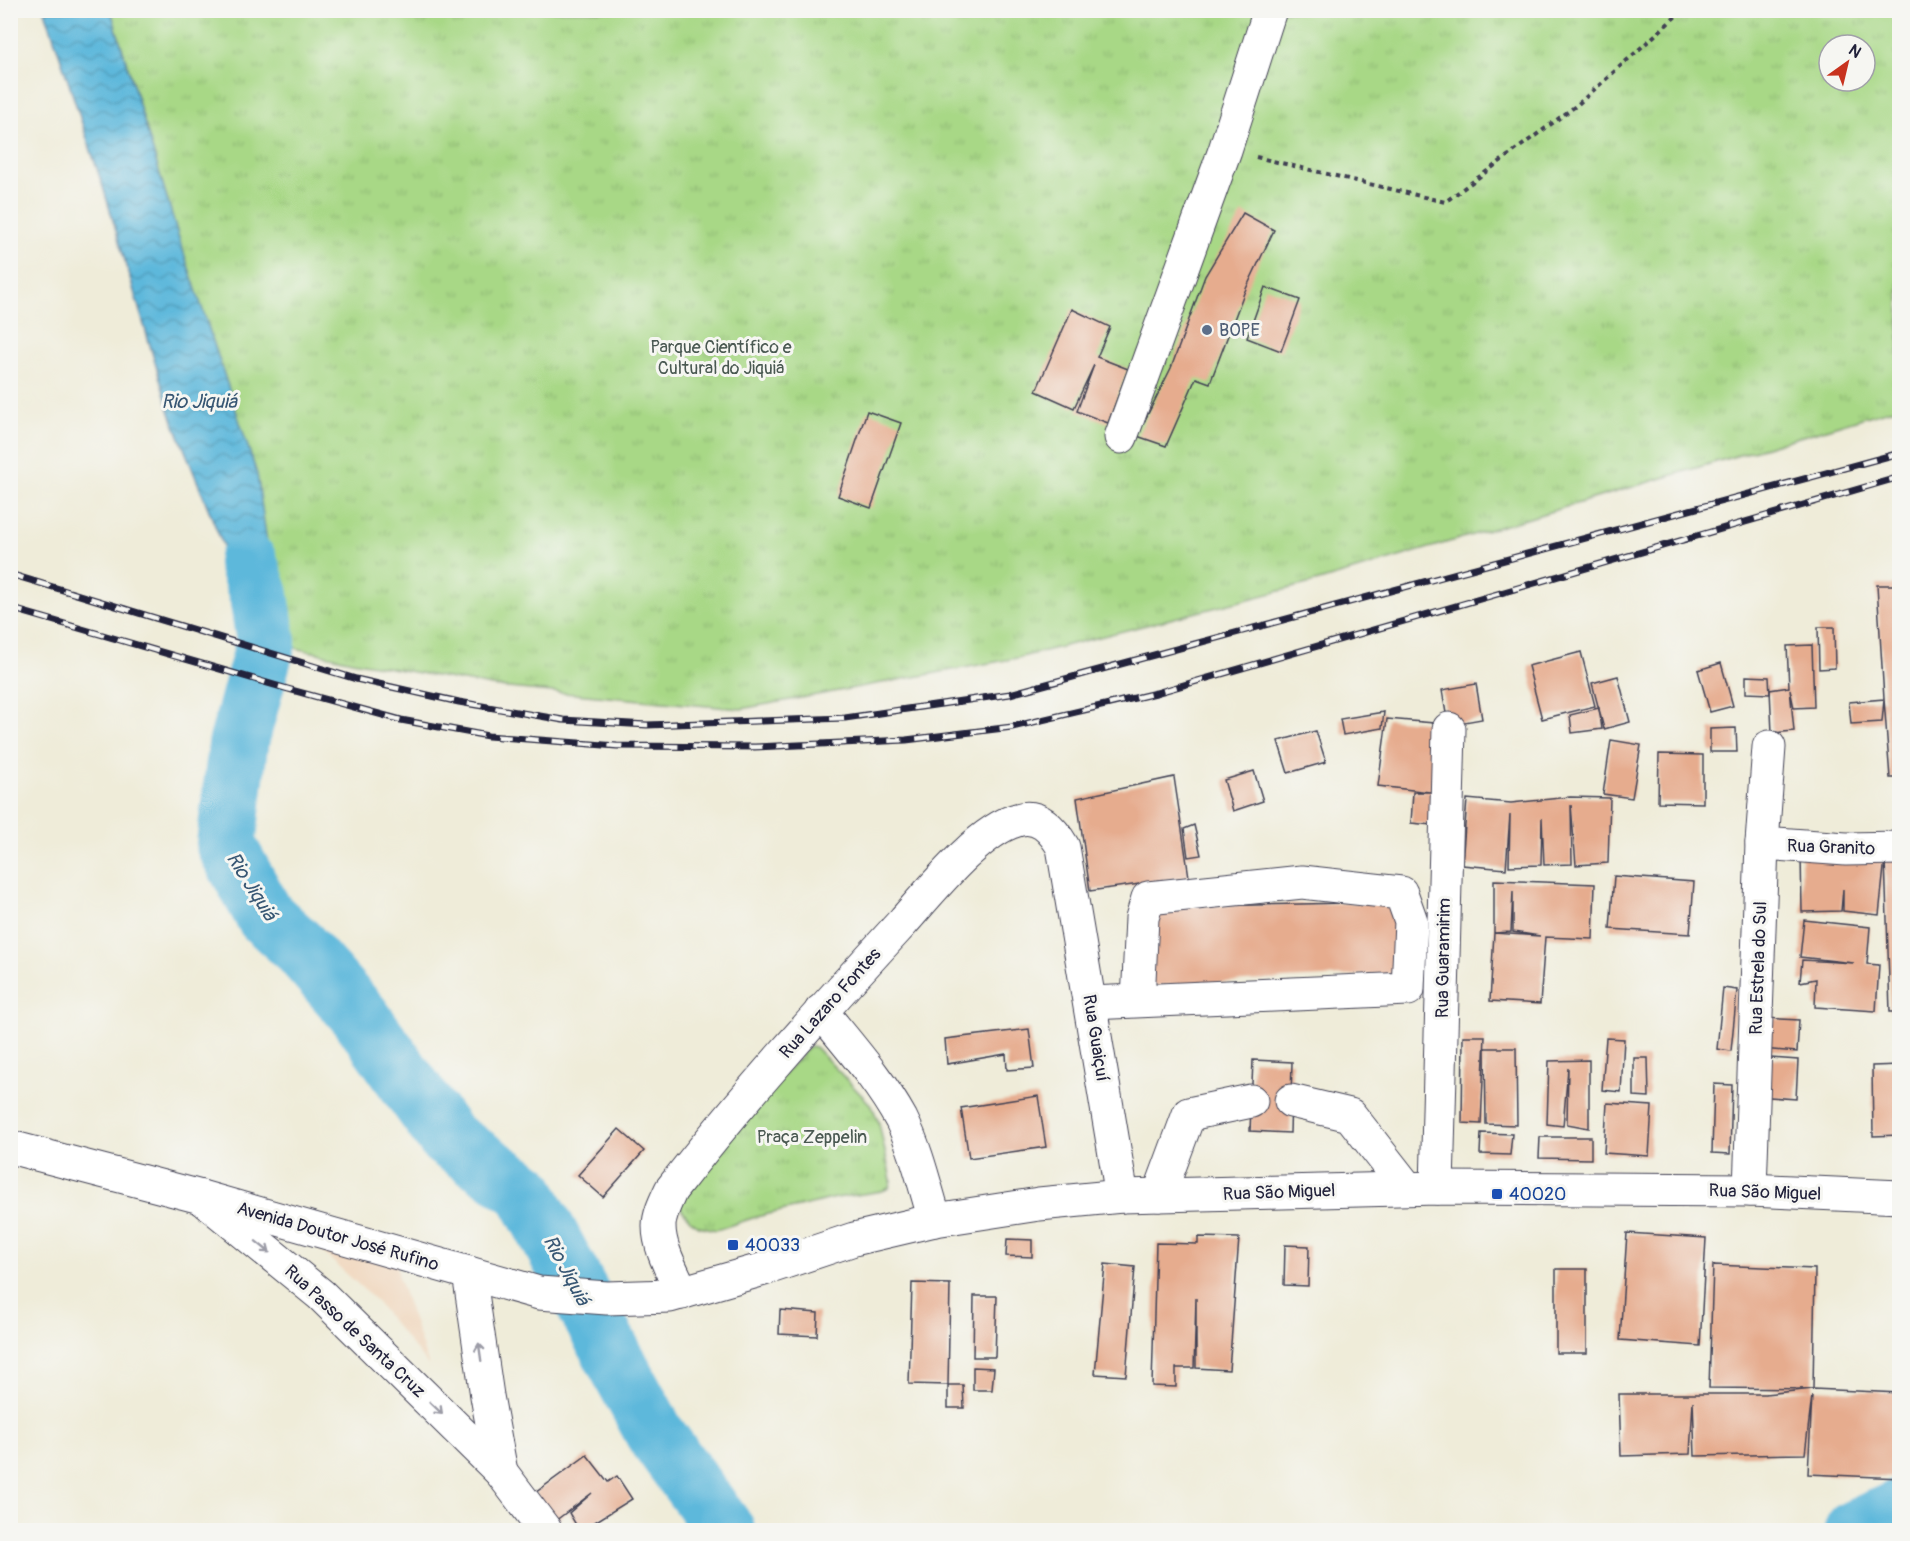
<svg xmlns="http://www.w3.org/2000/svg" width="1910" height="1541" font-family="Pangolin,sans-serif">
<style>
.built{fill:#f0d6bc}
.park{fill:url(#park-tufts);stroke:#657d60;stroke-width:1.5;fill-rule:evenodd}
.water{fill:url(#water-waves);stroke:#406d8b;stroke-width:1.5}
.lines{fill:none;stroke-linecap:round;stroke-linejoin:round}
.river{stroke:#5db8db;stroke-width:60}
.building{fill:#e6ac8e}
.minor-casing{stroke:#414053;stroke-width:35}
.major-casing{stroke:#414053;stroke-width:35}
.path{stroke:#414053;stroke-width:4;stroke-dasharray:4.5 4.5;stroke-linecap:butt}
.minor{stroke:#fff;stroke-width:33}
.major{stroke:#fff;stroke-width:33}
.rail-casing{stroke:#22223b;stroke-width:7}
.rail{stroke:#f6f6f2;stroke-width:4.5;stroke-dasharray:14;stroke-linecap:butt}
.oneway{stroke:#9c9ca7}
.service-dot{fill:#5c6f8a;stroke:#f6f6f2;stroke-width:2}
.transit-dot{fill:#1a4fb4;stroke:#f6f6f2;stroke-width:2}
.labels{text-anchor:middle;stroke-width:6;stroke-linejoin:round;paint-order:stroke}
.service-label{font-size:18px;fill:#4e5e75;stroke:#f6f6f2;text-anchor:start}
.park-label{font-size:18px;fill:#4a5952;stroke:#f6f6f2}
.street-label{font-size:18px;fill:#22223b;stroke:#f6f6f2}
.transit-label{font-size:18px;fill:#164399;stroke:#f6f6f2;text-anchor:start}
.water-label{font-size:20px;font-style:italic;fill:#375673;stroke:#f6f6f2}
</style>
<defs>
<pattern id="park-tufts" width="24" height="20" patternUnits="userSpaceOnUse" patternTransform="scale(1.5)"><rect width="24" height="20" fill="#a8d886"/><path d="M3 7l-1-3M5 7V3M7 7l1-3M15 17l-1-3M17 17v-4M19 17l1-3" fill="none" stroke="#90b975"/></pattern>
<pattern id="water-waves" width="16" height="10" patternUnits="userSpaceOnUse" patternTransform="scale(1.5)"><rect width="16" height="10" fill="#5db8db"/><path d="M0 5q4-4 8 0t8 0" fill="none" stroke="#4c95b3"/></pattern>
</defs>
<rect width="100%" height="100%" fill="#f6f6f2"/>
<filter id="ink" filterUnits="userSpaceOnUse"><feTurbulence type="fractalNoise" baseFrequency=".0167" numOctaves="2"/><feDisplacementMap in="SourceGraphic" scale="12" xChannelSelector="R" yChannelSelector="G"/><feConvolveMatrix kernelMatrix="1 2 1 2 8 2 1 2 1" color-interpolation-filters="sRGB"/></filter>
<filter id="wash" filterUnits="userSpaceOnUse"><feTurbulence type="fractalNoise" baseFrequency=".008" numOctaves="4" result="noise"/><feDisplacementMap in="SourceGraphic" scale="24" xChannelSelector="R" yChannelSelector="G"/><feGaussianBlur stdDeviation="1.35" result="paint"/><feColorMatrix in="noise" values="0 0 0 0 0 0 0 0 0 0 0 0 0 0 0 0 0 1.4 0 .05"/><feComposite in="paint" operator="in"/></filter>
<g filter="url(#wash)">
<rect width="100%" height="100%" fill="#efecd9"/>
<!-- built -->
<path class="built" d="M 291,1223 L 396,1260 L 399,1279 L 429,1366 L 373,1298 Z"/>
<!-- park -->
<g class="park">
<path d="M 111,11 L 1899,11 L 1899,407 L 1319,581 L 1017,658 L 741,709 L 497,687 L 352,661 L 282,645 L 278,614 L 178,235 ZM 1829,45 L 1865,45 L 1865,81 L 1829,81 Z"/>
<path d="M 810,1046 L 815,1047 L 872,1106 L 879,1123 L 891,1180 L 889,1188 L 882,1191 L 836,1198 L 756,1217 L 716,1230 L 699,1226 L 690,1220 L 679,1206 L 685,1181 Z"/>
</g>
<!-- water -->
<path class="water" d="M 45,11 L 111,11 L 178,235 L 257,474 L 282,645 L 252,639 L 224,548 L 170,413 L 104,190 Z"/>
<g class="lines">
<!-- river -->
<g class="river">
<path d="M 248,563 L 259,595 L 266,642 L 238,745 L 226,845 L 265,916 L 300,948 L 360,1016 L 447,1138 L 525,1191 L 654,1432 L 725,1530"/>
<path d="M 1854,1530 L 1900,1509"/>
</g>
</g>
<g id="blocks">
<!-- building -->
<g class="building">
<path d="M 1243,213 L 1274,230 L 1244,293 L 1210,383 L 1196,378 L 1166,446 L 1137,436 L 1171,368 L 1205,276 Z"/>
<path d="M 1265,287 L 1300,300 L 1281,351 L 1247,338 Z"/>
<path d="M 1072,309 L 1110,327 L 1097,357 L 1128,369 L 1108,423 L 1077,411 L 1094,365 L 1074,408 L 1036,391 Z"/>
<path d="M 867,411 L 901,423 L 871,508 L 838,496 Z"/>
<path d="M 1877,585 L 1900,585 L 1900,778 L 1890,778 L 1884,699 L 1882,722 L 1851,724 L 1849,702 L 1884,699 Z"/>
<path d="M 1818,627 L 1834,627 L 1835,668 L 1819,669 Z"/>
<path d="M 1812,645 L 1814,707 L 1794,708 L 1790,689 L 1794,731 L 1772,733 L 1770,690 L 1789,687 L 1787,646 Z"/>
<path d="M 1581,652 L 1595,706 L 1542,719 L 1528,666 Z"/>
<path d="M 1721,663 L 1733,706 L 1710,712 L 1698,670 Z"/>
<path d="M 1618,676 L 1630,722 L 1604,729 L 1592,683 Z"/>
<path d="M 1746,676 L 1769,677 L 1770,694 L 1746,693 Z"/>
<path d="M 1476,684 L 1482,719 L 1448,725 L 1442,690 Z"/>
<path d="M 1599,708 L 1602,729 L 1572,733 L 1570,715 Z"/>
<path d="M 1384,712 L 1382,728 L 1343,735 L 1340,719 Z"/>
<path d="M 1387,719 L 1434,723 L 1434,793 L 1432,825 L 1411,823 L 1413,792 L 1430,792 L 1378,786 Z"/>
<path d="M 1736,728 L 1737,752 L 1710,752 L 1710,729 Z"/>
<path d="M 1316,731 L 1326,762 L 1288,773 L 1278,741 Z"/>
<path d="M 1611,740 L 1641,745 L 1632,798 L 1603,794 Z"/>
<path d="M 1659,754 L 1703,755 L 1703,803 L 1658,802 Z"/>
<path d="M 1254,771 L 1263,801 L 1233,811 L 1224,780 Z"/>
<path d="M 1174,777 L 1189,877 L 1090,891 L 1077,798 Z"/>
<path d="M 1570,797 L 1610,798 L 1608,863 L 1576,865 L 1571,805 L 1572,864 L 1544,865 L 1542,818 L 1541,865 L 1509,866 L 1510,815 L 1506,869 L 1462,865 L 1467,799 L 1511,803 Z"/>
<path d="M 1194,825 L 1201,855 L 1188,857 L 1184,829 Z"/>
<path d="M 1801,854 L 1885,858 L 1879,915 L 1843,911 L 1843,889 L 1841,911 L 1802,912 Z"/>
<path d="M 1885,858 L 1900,858 L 1900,1012 L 1890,1012 Z"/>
<path d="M 1614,876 L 1694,882 L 1690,934 L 1610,929 Z"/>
<path d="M 1494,880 L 1595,884 L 1593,939 L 1545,937 L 1540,1004 L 1490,1001 L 1494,933 L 1540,936 L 1513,932 L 1513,891 L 1511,932 L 1494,933 Z"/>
<path d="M 1399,902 L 1399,973 L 1151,986 L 1156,907 Z"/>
<path d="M 1804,920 L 1870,927 L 1867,964 L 1879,965 L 1876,1011 L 1815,1007 L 1816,979 L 1800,982 L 1802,960 L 1854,963 L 1800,957 Z"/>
<path d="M 1723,988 L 1737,990 L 1731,1051 L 1717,1049 Z"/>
<path d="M 1764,1018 L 1799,1020 L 1797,1052 L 1762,1049 Z"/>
<path d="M 1029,1029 L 1034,1068 L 1007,1070 L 1006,1054 L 947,1064 L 945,1039 Z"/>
<path d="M 1463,1036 L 1485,1036 L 1481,1124 L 1462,1123 Z"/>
<path d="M 1606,1038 L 1624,1039 L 1621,1092 L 1602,1090 Z"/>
<path d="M 1485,1048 L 1516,1048 L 1517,1125 L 1486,1124 Z"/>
<path d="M 1758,1057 L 1798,1060 L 1796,1099 L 1756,1096 Z"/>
<path d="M 1634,1058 L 1648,1058 L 1649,1097 L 1634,1096 Z"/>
<path d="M 1253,1060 L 1292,1062 L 1290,1133 L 1250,1131 Z"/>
<path d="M 1589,1060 L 1589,1128 L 1567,1124 L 1568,1068 L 1563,1126 L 1547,1124 L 1549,1061 Z"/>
<path d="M 1900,1065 L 1900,1135 L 1873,1136 L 1872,1066 Z"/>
<path d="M 1714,1084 L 1732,1085 L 1730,1154 L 1712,1153 Z"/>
<path d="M 1038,1096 L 1046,1147 L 969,1158 L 961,1108 Z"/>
<path d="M 1607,1103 L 1652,1106 L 1649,1156 L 1604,1153 Z"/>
<path d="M 619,1129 L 644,1151 L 603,1197 L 578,1175 Z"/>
<path d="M 1481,1133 L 1512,1134 L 1510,1155 L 1480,1154 Z"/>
<path d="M 1540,1137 L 1591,1137 L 1591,1159 L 1539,1158 Z"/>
<path d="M 1627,1233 L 1706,1238 L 1700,1346 L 1620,1340 Z"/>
<path d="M 1198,1237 L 1239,1238 L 1229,1370 L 1196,1368 L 1196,1298 L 1194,1368 L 1176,1368 L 1176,1387 L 1152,1386 L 1156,1243 L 1198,1244 Z"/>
<path d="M 1007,1239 L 1032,1240 L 1032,1257 L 1006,1256 Z"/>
<path d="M 1285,1245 L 1309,1246 L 1308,1286 L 1284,1285 Z"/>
<path d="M 1105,1264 L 1135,1267 L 1126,1376 L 1095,1374 Z"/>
<path d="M 1713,1265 L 1815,1269 L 1813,1389 L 1709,1388 Z"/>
<rect x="1556" y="1269" width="31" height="84"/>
<path d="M 912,1283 L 950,1284 L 948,1385 L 909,1384 Z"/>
<path d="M 974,1296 L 997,1296 L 995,1357 L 973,1357 Z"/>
<path d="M 780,1310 L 818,1313 L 817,1336 L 779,1334 Z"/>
<path d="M 973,1367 L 994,1368 L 992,1390 L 973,1390 Z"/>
<path d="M 948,1385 L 963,1385 L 964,1408 L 948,1408 Z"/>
<path d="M 1813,1389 L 1900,1393 L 1900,1478 L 1808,1474 L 1812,1396 L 1805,1454 L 1695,1456 L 1693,1401 L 1690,1454 L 1621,1456 L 1619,1394 L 1765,1394 Z"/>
<path d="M 587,1455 L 608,1482 L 617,1476 L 632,1499 L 582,1530 L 579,1530 L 569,1513 L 592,1493 L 555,1521 L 535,1493 Z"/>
</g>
</g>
</g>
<g filter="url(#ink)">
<use href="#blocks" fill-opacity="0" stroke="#414053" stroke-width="1.5"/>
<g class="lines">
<!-- minor casing -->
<g class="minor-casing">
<g id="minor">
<path d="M 1121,437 L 1225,150 L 1270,10"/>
<path d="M 1762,843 L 1846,849 L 1900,848"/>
<path d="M 1090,1003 L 1408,989 L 1411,921 L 1401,893 L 1302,882 L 1148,898 L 1142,918 L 1138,1001"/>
<path d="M 821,1011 C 849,1046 879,1079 901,1119 C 917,1151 925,1187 935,1220"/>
<path d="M 1291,1101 L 1350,1115 L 1407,1188"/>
<path d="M 1437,1188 L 1449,729"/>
<path d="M 1750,1190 L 1762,843 L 1769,747"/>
<path d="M 1159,1195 L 1189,1114 L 1251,1101"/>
<path d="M 201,1197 L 321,1295 L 501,1472 L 545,1530"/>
<path d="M 469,1273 L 487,1396 L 501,1472"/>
<path d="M 682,1293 C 673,1272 659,1249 659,1226 C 659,1214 666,1201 671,1190 C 743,1097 823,1009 903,922 C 929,893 979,830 1017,820 C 1039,813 1053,830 1063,847 L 1122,1196"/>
</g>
</g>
<!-- major casing -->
<g class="major-casing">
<path id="major" d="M 10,1147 L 201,1197 L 539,1293 L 607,1298 L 670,1296 L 764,1269 L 854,1239 L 935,1220 L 1039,1204 L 1122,1196 L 1437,1188 L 1750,1190 L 1900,1197"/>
</g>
<!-- path -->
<path class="path" d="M 1256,157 L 1445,202 L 1577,105 L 1683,10"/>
<!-- minor -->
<use href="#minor" class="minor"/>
<!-- major -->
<use href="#major" class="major"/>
<!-- rail casing -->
<g class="rail-casing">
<g id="rail">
<path d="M 10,574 L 356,679 L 459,702 L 563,720 L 647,725 L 845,718 L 1010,694 L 1900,453"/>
<path d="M 10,608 L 288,689 L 401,720 L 488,736 L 617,746 L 755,747 L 906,740 L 1012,727 L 1156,693 L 1900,477"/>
</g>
</g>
<!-- rail -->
<use href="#rail" class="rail"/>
</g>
<!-- one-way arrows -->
<defs><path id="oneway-shaft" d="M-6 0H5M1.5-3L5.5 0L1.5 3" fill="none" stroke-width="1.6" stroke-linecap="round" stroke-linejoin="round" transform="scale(1.5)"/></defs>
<g class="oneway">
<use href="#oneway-shaft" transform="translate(263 1247) rotate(39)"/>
<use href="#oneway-shaft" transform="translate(480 1352) rotate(-98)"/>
<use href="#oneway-shaft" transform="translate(436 1408) rotate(44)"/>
</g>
</g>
<!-- markers -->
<circle class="service-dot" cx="1207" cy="330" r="6"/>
<g class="transit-dot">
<rect x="1491" y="1188" width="12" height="12" rx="3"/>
<rect x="727" y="1239" width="12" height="12" rx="3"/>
</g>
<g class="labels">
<!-- service labels -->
<g class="service-label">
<text x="1219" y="336">BOPE</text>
</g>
<!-- park labels -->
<g class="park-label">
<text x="721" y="353">Parque Científico e<tspan x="721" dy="21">Cultural do Jiquiá</tspan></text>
<text x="812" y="1143">Praça Zeppelin</text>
</g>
<!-- street labels -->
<g class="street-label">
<text transform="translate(1831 847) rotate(2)" y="6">Rua Granito</text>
<text transform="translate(1443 958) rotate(-89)" y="6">Rua Guaramirim</text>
<text transform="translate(1758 968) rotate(-88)" y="6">Rua Estrela do Sul</text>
<text transform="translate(830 1003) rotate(-48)" y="6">Rua Lazaro Fontes</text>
<text transform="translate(1096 1038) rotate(81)" y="6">Rua Guaiçuí</text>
<text transform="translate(1279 1192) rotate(-2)" y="6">Rua São Miguel</text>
<text transform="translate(1765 1192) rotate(2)" y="6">Rua São Miguel</text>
<text transform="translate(338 1236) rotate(16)" y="6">Avenida Doutor José Rufino</text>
<text transform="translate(355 1331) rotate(43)" y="6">Rua Passo de Santa Cruz</text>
</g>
<!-- transit labels -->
<g class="transit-label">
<text x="1509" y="1200">40020</text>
<text x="745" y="1251">40033</text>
</g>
<!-- water labels -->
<g class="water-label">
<text x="199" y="408">Rio Jiquiá</text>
<text transform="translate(252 886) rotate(58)" y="7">Rio Jiquiá</text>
<text transform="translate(567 1270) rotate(62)" y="7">Rio Jiquiá</text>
</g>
</g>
<!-- margin -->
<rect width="1910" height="1541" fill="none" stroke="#f6f6f2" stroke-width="36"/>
<!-- north arrow -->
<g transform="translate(1847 63) rotate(34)"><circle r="28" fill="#f6f6f2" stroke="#a1a1a9" stroke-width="1.5"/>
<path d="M0-4.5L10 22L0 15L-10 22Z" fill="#c8321e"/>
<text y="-9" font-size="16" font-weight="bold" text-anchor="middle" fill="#22223b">N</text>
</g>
</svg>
